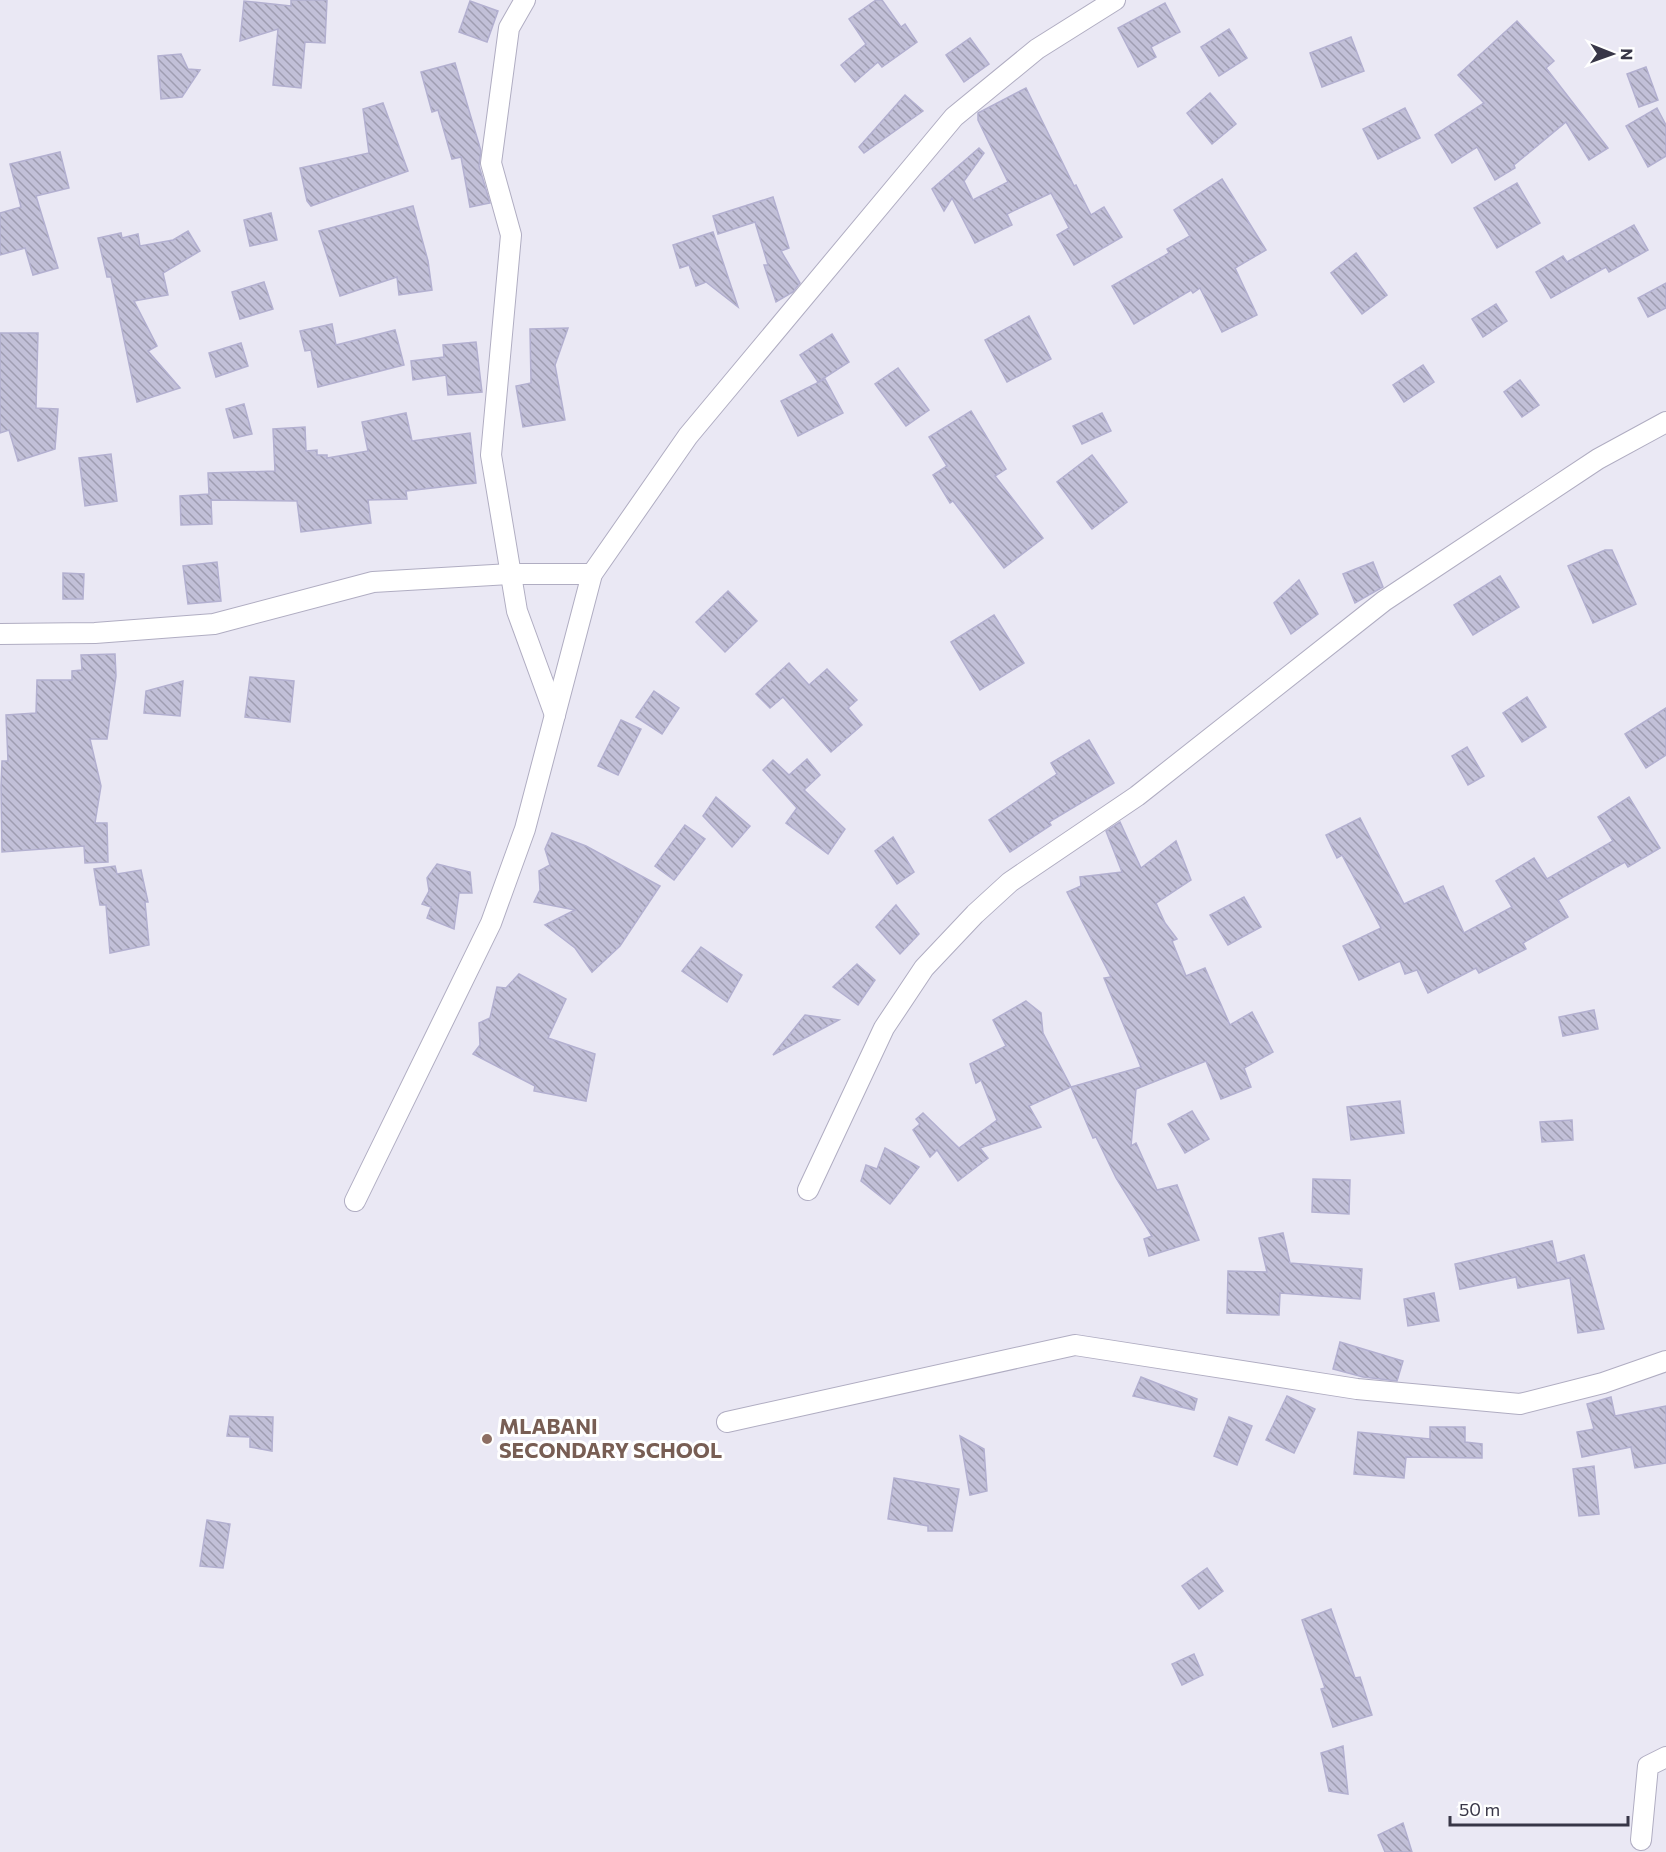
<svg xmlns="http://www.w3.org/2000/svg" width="1666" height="1852" font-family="Commissioner,sans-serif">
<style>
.building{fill:url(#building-back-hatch);stroke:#b3b0d0;stroke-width:1.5}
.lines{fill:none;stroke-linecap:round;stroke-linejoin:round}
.street-casing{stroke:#b0adc2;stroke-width:22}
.street{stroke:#fff;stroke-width:20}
.education-dot{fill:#8d6e63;stroke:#fff;stroke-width:2}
.labels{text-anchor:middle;stroke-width:6;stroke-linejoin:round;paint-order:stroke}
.education-label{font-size:21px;font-weight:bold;fill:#785e54;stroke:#fff;text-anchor:start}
</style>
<defs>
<pattern id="building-back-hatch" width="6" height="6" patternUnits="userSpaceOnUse" patternTransform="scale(1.5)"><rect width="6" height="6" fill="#c2c0d8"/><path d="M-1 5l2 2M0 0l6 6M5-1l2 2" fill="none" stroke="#9f9db1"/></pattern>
</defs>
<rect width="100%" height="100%" fill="#eae8f4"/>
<!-- building -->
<g class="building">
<path d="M 291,0 L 327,0 L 325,43 L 305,42 L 301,88 L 273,85 L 278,29 L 240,41 L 244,1 L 291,6 Z"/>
<path d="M 876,0 L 882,0 L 901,27 L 905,24 L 917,42 L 882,67 L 878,62 L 855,82 L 841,65 L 866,44 L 849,19 Z"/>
<path d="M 470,1 L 498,11 L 487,42 L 459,32 Z"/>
<path d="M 1165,3 L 1180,32 L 1151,47 L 1156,57 L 1138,67 L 1118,28 Z"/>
<path d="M 1517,21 L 1554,61 L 1546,68 L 1608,148 L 1589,160 L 1566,122 L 1514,165 L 1515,168 L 1495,180 L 1477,147 L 1452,163 L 1435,135 L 1484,103 L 1458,75 Z"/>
<path d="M 1229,29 L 1247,58 L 1219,76 L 1201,47 Z"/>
<path d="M 1351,37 L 1364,71 L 1322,87 L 1310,53 Z"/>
<path d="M 970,38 L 989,64 L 964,82 L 946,55 Z"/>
<path d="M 181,54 L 188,69 L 200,70 L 182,97 L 161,99 L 158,56 Z"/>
<path d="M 455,63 L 481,151 L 479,166 L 490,203 L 470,207 L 461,157 L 452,159 L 438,110 L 432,112 L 421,72 Z"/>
<path d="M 1646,67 L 1658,100 L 1639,107 L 1627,74 Z"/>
<path d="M 1026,88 L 1074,186 L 1076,185 L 1091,215 L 1104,207 L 1122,237 L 1074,265 L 1057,235 L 1069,228 L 1051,193 L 1007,214 L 1012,225 L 975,243 L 952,198 L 944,211 L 932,189 L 979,148 L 984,153 L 964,181 L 973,200 L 1008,182 L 978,120 L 978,113 Z"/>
<path d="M 1210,93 L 1236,124 L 1212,144 L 1187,113 Z"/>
<path d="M 905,95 L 923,111 L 864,153 L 859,147 Z"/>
<path d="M 383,103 L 408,171 L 311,206 L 307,201 L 300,168 L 369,153 L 363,109 Z"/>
<path d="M 1405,108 L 1420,138 L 1378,159 L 1363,129 Z"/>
<path d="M 1657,108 L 1666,125 L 1666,156 L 1648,167 L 1626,126 Z"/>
<path d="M 60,152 L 69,188 L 36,196 L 58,268 L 33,275 L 25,248 L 0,255 L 0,213 L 21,207 L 10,164 Z"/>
<path d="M 1222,179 L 1266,250 L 1235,268 L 1257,315 L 1222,332 L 1200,288 L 1193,293 L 1191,290 L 1134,324 L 1112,286 L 1169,253 L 1167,249 L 1190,236 L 1174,210 Z"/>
<path d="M 1517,183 L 1540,223 L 1497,248 L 1474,208 Z"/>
<path d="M 773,197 L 789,248 L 781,251 L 800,283 L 793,292 L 776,302 L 764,265 L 768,265 L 755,222 L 718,234 L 713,216 Z"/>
<path d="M 413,206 L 428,261 L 432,290 L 399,295 L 397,277 L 340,296 L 319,231 Z"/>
<path d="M 271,213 L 277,240 L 250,246 L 244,220 Z"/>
<path d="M 1634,225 L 1648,250 L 1609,272 L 1606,267 L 1551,298 L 1536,272 L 1563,256 L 1567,262 Z"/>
<path d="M 188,231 L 200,251 L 163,273 L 168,295 L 134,301 L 157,346 L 148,351 L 180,388 L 137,402 L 111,277 L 107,277 L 98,238 L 121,233 L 122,238 L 138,234 L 140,246 L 173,240 Z"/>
<path d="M 713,232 L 738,307 L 706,282 L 696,286 L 689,265 L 680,268 L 673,245 Z"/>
<path d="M 1356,253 L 1387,295 L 1362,314 L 1331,273 Z"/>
<path d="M 264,282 L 273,309 L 240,319 L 232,292 Z"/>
<path d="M 1666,283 L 1666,308 L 1648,317 L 1638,298 Z"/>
<path d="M 1496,304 L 1507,321 L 1483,337 L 1472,319 Z"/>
<path d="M 1029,316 L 1051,359 L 1007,382 L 985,340 Z"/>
<path d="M 332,324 L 336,345 L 395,330 L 404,365 L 318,387 L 311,350 L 305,351 L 300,331 Z"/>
<path d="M 568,328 L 555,365 L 565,420 L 523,427 L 516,386 L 531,383 L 530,329 Z"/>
<path d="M 0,333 L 38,333 L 36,408 L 58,409 L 55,449 L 18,461 L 9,430 L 0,433 Z"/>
<path d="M 832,334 L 849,362 L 818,382 L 800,355 Z"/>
<path d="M 476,342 L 482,392 L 448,395 L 446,375 L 413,380 L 411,361 L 444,357 L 443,345 Z"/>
<path d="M 241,343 L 248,366 L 216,377 L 209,353 Z"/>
<path d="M 1423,365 L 1434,382 L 1404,402 L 1393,385 Z"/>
<path d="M 898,368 L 929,410 L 906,426 L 875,384 Z"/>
<path d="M 825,379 L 843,413 L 798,436 L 781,401 Z"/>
<path d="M 1520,380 L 1539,405 L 1522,417 L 1504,392 Z"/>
<path d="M 244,404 L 252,434 L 234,438 L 226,409 Z"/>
<path d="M 971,411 L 1006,469 L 995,476 L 1043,538 L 1004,568 L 953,501 L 950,503 L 933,475 L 947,466 L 929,437 Z"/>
<path d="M 406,413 L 412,441 L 470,433 L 476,483 L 406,491 L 407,499 L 368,500 L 371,523 L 301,532 L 297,501 L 211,500 L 212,524 L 181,525 L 180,496 L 209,494 L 208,473 L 275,471 L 273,429 L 305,427 L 306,451 L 317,450 L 317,455 L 327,455 L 327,458 L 368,451 L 362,422 Z"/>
<path d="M 1102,413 L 1111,431 L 1082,444 L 1073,426 Z"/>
<path d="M 111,454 L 117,501 L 85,506 L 79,458 Z"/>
<path d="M 1092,455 L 1127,502 L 1092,529 L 1057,482 Z"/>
<path d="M 1605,550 L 1612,550 L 1636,604 L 1593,623 L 1568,566 Z"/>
<path d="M 217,562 L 221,601 L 188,604 L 183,566 Z"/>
<path d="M 1373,562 L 1383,587 L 1355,603 L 1343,574 Z"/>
<path d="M 63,573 L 84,574 L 83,599 L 63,599 Z"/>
<path d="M 1500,576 L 1519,607 L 1473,635 L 1454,605 Z"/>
<path d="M 1299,580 L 1318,614 L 1291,634 L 1274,603 Z"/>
<path d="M 728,591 L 757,621 L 725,652 L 696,622 Z"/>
<path d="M 994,615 L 1024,663 L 980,690 L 951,642 Z"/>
<path d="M 115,654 L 116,676 L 107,739 L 90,739 L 101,786 L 95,823 L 107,823 L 108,862 L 85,863 L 84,846 L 2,852 L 1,787 L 2,761 L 8,761 L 6,715 L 36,713 L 37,680 L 72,680 L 72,671 L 82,670 L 81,655 Z"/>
<path d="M 789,663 L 809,685 L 827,669 L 857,700 L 848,708 L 862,725 L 831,752 L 783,697 L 770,708 L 756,694 Z"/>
<path d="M 250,677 L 294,681 L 290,722 L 245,717 Z"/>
<path d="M 183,681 L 180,716 L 144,713 L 146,691 Z"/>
<path d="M 654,691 L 679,708 L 662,734 L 636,717 Z"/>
<path d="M 1527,697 L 1546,727 L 1522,742 L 1503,713 Z"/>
<path d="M 1666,708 L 1666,755 L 1646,768 L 1625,734 Z"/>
<path d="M 621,720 L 641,729 L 618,775 L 598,766 Z"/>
<path d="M 1089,740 L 1114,783 L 1049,822 L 1051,825 L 1010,852 L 989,820 L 1057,774 L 1051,763 Z"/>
<path d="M 1467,747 L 1484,776 L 1468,785 L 1452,756 Z"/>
<path d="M 807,759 L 820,775 L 804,790 L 845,829 L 828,854 L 786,823 L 797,808 L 763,770 L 773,760 L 789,775 Z"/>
<path d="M 716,797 L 750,826 L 732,847 L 703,816 Z"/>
<path d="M 1629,797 L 1660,848 L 1628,867 L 1625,862 L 1558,900 L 1568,917 L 1523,943 L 1526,949 L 1479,973 L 1476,968 L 1428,993 L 1417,970 L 1405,974 L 1400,961 L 1359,980 L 1343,946 L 1381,928 L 1342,855 L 1337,858 L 1326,835 L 1360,818 L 1404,904 L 1443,886 L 1464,933 L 1512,907 L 1496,881 L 1534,858 L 1547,879 L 1613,841 L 1598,817 Z"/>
<path d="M 1120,822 L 1141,868 L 1176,841 L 1191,880 L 1156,903 L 1165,923 L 1177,939 L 1172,941 L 1186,976 L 1205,968 L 1230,1025 L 1252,1012 L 1273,1052 L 1244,1068 L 1251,1087 L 1221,1099 L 1206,1061 L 1136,1089 L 1131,1146 L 1136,1143 L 1157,1190 L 1177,1185 L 1199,1240 L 1149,1256 L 1144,1239 L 1152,1236 L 1116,1178 L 1096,1137 L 1093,1138 L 1071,1087 L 1141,1067 L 1104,978 L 1111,977 L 1067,892 L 1081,886 L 1080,877 L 1122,872 L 1106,831 Z"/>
<path d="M 685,825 L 705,839 L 674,880 L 655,866 Z"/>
<path d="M 552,833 L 586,846 L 660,886 L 620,946 L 592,972 L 575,948 L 545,925 L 575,910 L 534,902 L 540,890 L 539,871 L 550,865 L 545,849 Z"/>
<path d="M 893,837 L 914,872 L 897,884 L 875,851 Z"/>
<path d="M 437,864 L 470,872 L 472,893 L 459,893 L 454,929 L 427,918 L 431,907 L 422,904 L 429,891 L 427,878 Z"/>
<path d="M 115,866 L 117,874 L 141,870 L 148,902 L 145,902 L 149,945 L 110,953 L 106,905 L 100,905 L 94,869 Z"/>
<path d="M 1244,897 L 1261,927 L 1228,945 L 1210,915 Z"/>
<path d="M 896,905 L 919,934 L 900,954 L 876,927 Z"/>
<path d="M 701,947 L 742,975 L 727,1002 L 682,971 Z"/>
<path d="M 857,964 L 875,980 L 858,1005 L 833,987 Z"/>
<path d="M 519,974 L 566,999 L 548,1038 L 595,1054 L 586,1101 L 534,1091 L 535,1086 L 473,1054 L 480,1045 L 479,1023 L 490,1018 L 497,987 L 506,988 Z"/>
<path d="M 1026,1001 L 1041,1013 L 1043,1033 L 1071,1087 L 1029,1106 L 1041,1127 L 980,1148 L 988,1158 L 958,1181 L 937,1150 L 930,1157 L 913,1130 L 920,1124 L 916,1119 L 923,1113 L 959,1148 L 997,1120 L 981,1080 L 976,1083 L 970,1064 L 1006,1046 L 993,1020 Z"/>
<path d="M 1594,1010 L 1598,1029 L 1563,1036 L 1559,1017 Z"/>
<path d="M 805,1015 L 839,1020 L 773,1055 Z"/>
<path d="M 1400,1101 L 1404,1133 L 1351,1140 L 1347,1107 Z"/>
<path d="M 1192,1111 L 1209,1139 L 1185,1153 L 1168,1124 Z"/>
<path d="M 1572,1120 L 1573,1140 L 1542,1142 L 1540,1122 Z"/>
<path d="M 885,1148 L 919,1167 L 890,1204 L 861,1181 L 866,1165 L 877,1169 Z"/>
<path d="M 1313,1179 L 1350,1180 L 1349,1214 L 1312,1212 Z"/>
<path d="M 1283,1233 L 1290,1263 L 1362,1269 L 1360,1299 L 1280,1293 L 1279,1315 L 1227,1313 L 1228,1271 L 1267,1272 L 1259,1238 Z"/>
<path d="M 1552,1241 L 1557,1263 L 1584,1255 L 1604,1329 L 1578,1333 L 1570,1278 L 1518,1288 L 1516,1277 L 1460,1289 L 1455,1264 Z"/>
<path d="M 1434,1293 L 1439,1321 L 1408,1326 L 1404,1299 Z"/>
<path d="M 1340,1342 L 1403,1361 L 1397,1381 L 1363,1377 L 1333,1369 Z"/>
<path d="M 1141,1377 L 1197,1399 L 1194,1410 L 1133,1396 Z"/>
<path d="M 1287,1396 L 1315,1409 L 1294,1453 L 1266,1440 Z"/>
<path d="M 1611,1397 L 1615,1416 L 1666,1406 L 1666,1463 L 1635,1468 L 1631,1447 L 1582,1457 L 1577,1432 L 1594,1429 L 1587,1404 Z"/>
<path d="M 230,1416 L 273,1417 L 272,1451 L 250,1447 L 250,1437 L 227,1436 Z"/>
<path d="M 1229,1417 L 1252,1426 L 1237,1465 L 1214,1456 Z"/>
<path d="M 1430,1427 L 1465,1427 L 1465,1442 L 1482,1444 L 1482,1458 L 1406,1457 L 1404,1478 L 1354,1474 L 1358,1432 L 1430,1439 Z"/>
<path d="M 960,1436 L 984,1449 L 987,1491 L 970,1495 Z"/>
<path d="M 1594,1466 L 1599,1514 L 1579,1516 L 1573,1469 Z"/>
<path d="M 894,1478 L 959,1489 L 952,1531 L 928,1531 L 928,1526 L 888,1519 Z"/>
<path d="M 207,1520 L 230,1524 L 223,1568 L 200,1566 Z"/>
<path d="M 1207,1568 L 1223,1591 L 1199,1609 L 1182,1586 Z"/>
<path d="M 1331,1609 L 1355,1678 L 1360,1677 L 1372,1715 L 1333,1727 L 1321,1689 L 1325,1688 L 1302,1620 Z"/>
<path d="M 1194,1654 L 1203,1675 L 1182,1685 L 1172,1664 Z"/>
<path d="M 1343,1746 L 1348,1794 L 1329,1791 L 1321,1753 Z"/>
<path d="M 1403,1823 L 1412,1852 L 1385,1852 L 1378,1835 Z"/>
</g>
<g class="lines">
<!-- street casing -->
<g class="street-casing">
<g id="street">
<path d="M 525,0 L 509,28 L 491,163 L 511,235 L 491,455 L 517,611 L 555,715"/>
<path d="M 0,634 L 95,633 L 214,624 L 373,582 L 511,574 L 592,574"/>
<path d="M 808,1190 L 884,1028 L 924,968 L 975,914 L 1010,882 L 1137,796 L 1384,601 L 1598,459 L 1666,422"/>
<path d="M 355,1201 L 491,923 L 525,829 L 592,574 L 688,436 L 954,117 L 1037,49 L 1115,0"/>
<path d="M 727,1422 L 1075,1345 L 1357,1389 L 1520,1404 L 1603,1383 L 1666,1361"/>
<path d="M 1641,1840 L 1648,1766 L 1666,1757"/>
</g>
</g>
<!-- street -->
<use href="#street" class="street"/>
</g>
<!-- markers -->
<circle class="education-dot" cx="487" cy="1439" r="6"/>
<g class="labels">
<!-- education labels -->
<g class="education-label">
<text x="499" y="1434">MLABANI<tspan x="499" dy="24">SECONDARY SCHOOL</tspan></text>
</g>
</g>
<!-- north arrow -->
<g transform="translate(1612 54) rotate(91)" stroke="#ffffff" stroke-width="4.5" paint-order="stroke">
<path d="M0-4.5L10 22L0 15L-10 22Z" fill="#383647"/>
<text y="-9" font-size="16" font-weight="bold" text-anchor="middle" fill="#383647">N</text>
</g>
<!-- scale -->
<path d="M1450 1816v9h178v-9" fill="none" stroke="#383647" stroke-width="3"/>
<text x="1459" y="1816" font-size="18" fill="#383647" stroke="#ffffff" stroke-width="4.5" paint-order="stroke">50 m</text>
</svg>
